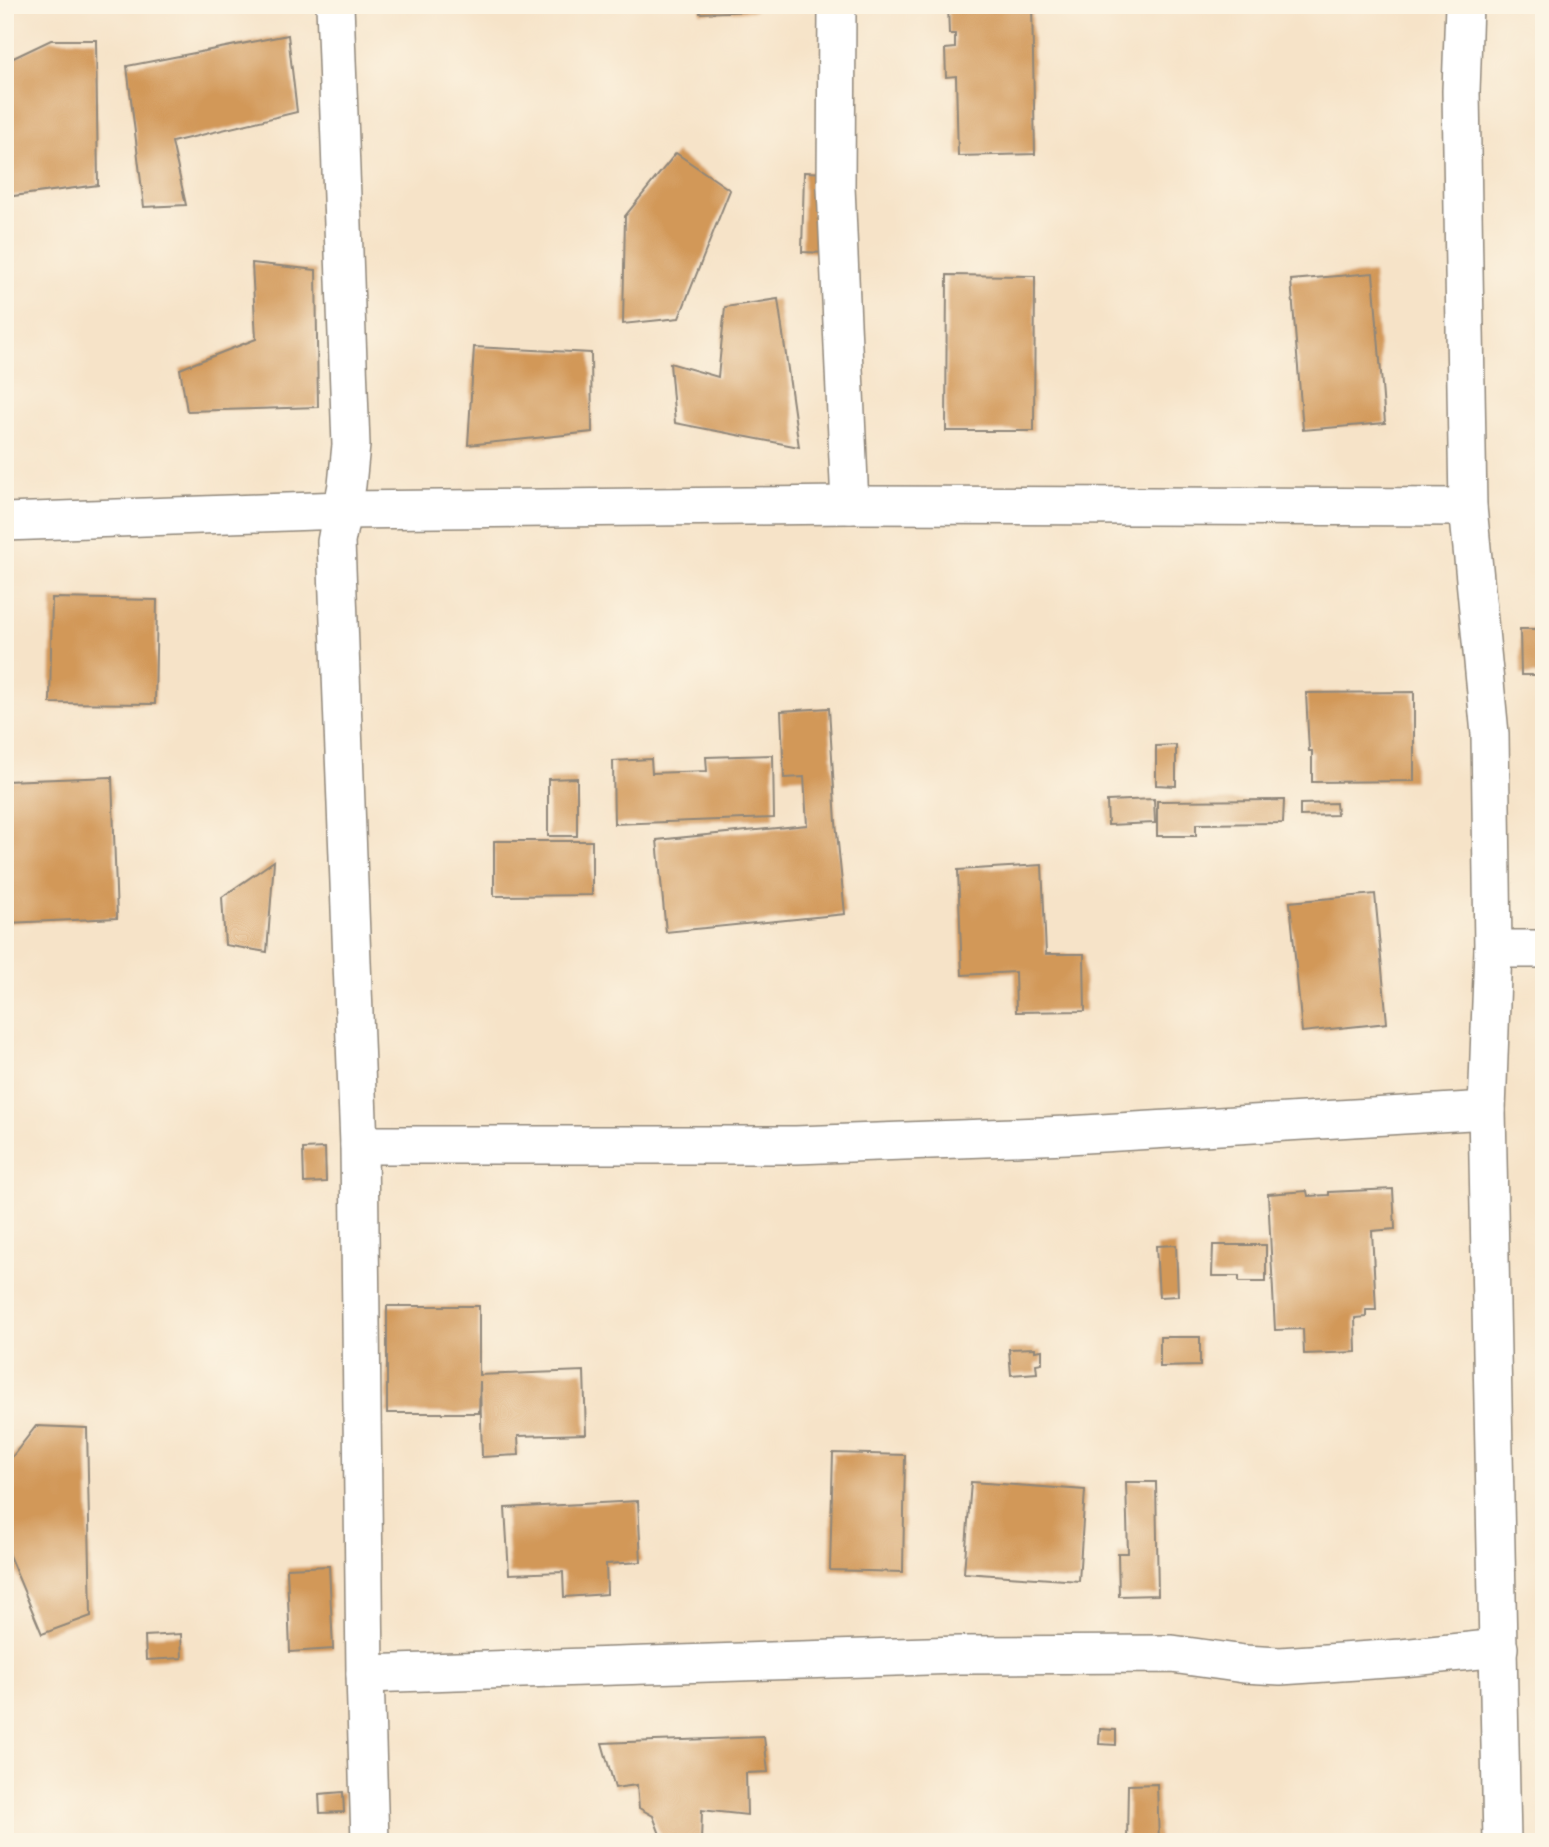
<svg xmlns="http://www.w3.org/2000/svg" width="1549" height="1847" font-family="Caveat,sans-serif">
<style>
.building{fill:#d29859}
.lines{fill:none;stroke-linecap:round;stroke-linejoin:round}
.minor-casing{stroke:#90877a;stroke-width:40}
.minor{stroke:#fff;stroke-width:37}
</style>
<rect width="100%" height="100%" fill="#fcf5e5"/>
<filter id="ink" filterUnits="userSpaceOnUse"><feTurbulence type="fractalNoise" baseFrequency=".0143" numOctaves="2"/><feDisplacementMap in="SourceGraphic" scale="14" xChannelSelector="R" yChannelSelector="G"/><feConvolveMatrix kernelMatrix="1 2 1 2 8 2 1 2 1" color-interpolation-filters="sRGB"/></filter>
<filter id="wash" filterUnits="userSpaceOnUse"><feTurbulence type="fractalNoise" baseFrequency=".00686" numOctaves="4" result="noise"/><feDisplacementMap in="SourceGraphic" scale="28" xChannelSelector="R" yChannelSelector="G"/><feGaussianBlur stdDeviation="1.57" result="paint"/><feColorMatrix in="noise" values="0 0 0 0 0 0 0 0 0 0 0 0 0 0 0 0 0 1.4 0 .05"/><feComposite in="paint" operator="in"/></filter>
<g filter="url(#wash)">
<rect width="100%" height="100%" fill="#f6e3c8"/>
<g id="blocks">
<!-- building -->
<g class="building">
<path d="M 133,5 L 180,5 L 180,10 L 133,9 Z"/>
<path d="M 701,5 L 754,5 L 755,11 L 700,13 Z"/>
<path d="M 948,5 L 1032,5 L 1035,154 L 958,156 L 956,76 L 946,77 L 945,49 L 955,48 L 955,34 L 949,34 Z"/>
<path d="M 288,35 L 297,112 L 172,142 L 186,205 L 144,207 L 127,66 Z"/>
<path d="M 51,40 L 96,40 L 98,185 L 5,197 L 5,62 Z"/>
<path d="M 676,153 L 730,190 L 679,318 L 623,324 L 625,216 Z"/>
<path d="M 804,172 L 829,173 L 827,253 L 802,252 Z"/>
<path d="M 252,263 L 316,270 L 318,407 L 187,411 L 180,369 L 256,339 Z"/>
<path d="M 1373,273 L 1385,423 L 1303,430 L 1291,280 Z"/>
<path d="M 947,275 L 1035,276 L 1034,431 L 946,431 Z"/>
<path d="M 778,299 L 799,447 L 675,423 L 670,363 L 718,377 L 725,307 Z"/>
<path d="M 474,347 L 591,353 L 592,432 L 468,445 Z"/>
<path d="M 52,598 L 157,600 L 155,704 L 50,703 Z"/>
<path d="M 1520,629 L 1544,629 L 1544,675 L 1521,675 Z"/>
<path d="M 1414,692 L 1414,781 L 1312,782 L 1312,751 L 1309,751 L 1306,693 Z"/>
<path d="M 829,708 L 836,822 L 845,914 L 666,932 L 657,840 L 807,825 L 804,777 L 784,778 L 781,711 Z"/>
<path d="M 1176,745 L 1176,786 L 1156,785 L 1156,746 Z"/>
<path d="M 773,755 L 774,818 L 614,824 L 613,761 L 651,759 L 652,773 L 707,771 L 706,757 Z"/>
<path d="M 112,777 L 117,918 L 7,923 L 5,781 Z"/>
<path d="M 577,778 L 577,836 L 548,836 L 548,779 Z"/>
<path d="M 1154,799 L 1155,823 L 1108,825 L 1107,801 Z"/>
<path d="M 1284,800 L 1283,823 L 1196,824 L 1196,836 L 1157,836 L 1157,801 Z"/>
<path d="M 1336,803 L 1337,815 L 1300,816 L 1300,804 Z"/>
<path d="M 494,841 L 592,841 L 592,895 L 494,896 Z"/>
<path d="M 274,861 L 267,952 L 225,945 L 222,897 Z"/>
<path d="M 1042,865 L 1046,954 L 1084,954 L 1085,1011 L 1016,1012 L 1015,972 L 962,975 L 958,870 Z"/>
<path d="M 1375,894 L 1387,1023 L 1302,1032 L 1290,902 Z"/>
<path d="M 325,1148 L 326,1182 L 304,1183 L 303,1149 Z"/>
<path d="M 1393,1189 L 1395,1229 L 1372,1231 L 1376,1310 L 1366,1310 L 1366,1317 L 1355,1318 L 1356,1352 L 1304,1354 L 1303,1329 L 1275,1330 L 1268,1194 L 1307,1191 L 1308,1196 L 1329,1195 L 1329,1192 Z"/>
<path d="M 1176,1245 L 1178,1296 L 1159,1297 L 1156,1246 Z"/>
<path d="M 1213,1245 L 1266,1245 L 1266,1282 L 1239,1282 L 1239,1276 L 1212,1276 Z"/>
<path d="M 387,1306 L 479,1306 L 479,1375 L 584,1371 L 586,1434 L 518,1436 L 519,1455 L 482,1457 L 480,1381 L 479,1413 L 387,1413 Z"/>
<path d="M 1160,1337 L 1200,1337 L 1200,1366 L 1160,1367 Z"/>
<path d="M 1035,1348 L 1035,1351 L 1042,1350 L 1042,1363 L 1036,1364 L 1037,1373 L 1011,1375 L 1009,1349 Z"/>
<path d="M 36,1426 L 87,1428 L 91,1616 L 42,1634 L 5,1546 L 5,1466 Z"/>
<path d="M 833,1453 L 905,1455 L 903,1572 L 830,1570 Z"/>
<path d="M 971,1482 L 1085,1490 L 1079,1581 L 964,1573 Z"/>
<path d="M 1126,1482 L 1156,1482 L 1158,1595 L 1119,1596 L 1118,1553 L 1128,1553 Z"/>
<path d="M 638,1501 L 641,1562 L 606,1564 L 607,1594 L 564,1597 L 563,1572 L 509,1574 L 505,1508 Z"/>
<path d="M 329,1566 L 333,1649 L 290,1652 L 287,1568 Z"/>
<path d="M 181,1634 L 182,1658 L 146,1660 L 145,1636 Z"/>
<path d="M 1100,1729 L 1116,1730 L 1116,1745 L 1099,1744 Z"/>
<path d="M 764,1737 L 768,1772 L 746,1773 L 747,1815 L 702,1810 L 701,1842 L 661,1837 L 653,1816 L 639,1808 L 637,1785 L 615,1788 L 602,1743 Z"/>
<path d="M 1157,1784 L 1159,1842 L 1127,1842 L 1128,1785 Z"/>
<path d="M 343,1792 L 344,1812 L 320,1813 L 319,1794 Z"/>
</g>
</g>
</g>
<g filter="url(#ink)">
<use href="#blocks" fill-opacity="0" stroke="#90877a" stroke-width="2"/>
<g class="lines">
<!-- minor casing -->
<g class="minor-casing">
<g id="minor">
<path d="M 335,5 L 351,445 L 347,485 L 336,542 L 359,1145 L 365,1674 L 370,1842"/>
<path d="M 837,5 L 836,187 L 850,505"/>
<path d="M 1464,5 L 1461,91 L 1468,507 L 1490,734 L 1493,949 L 1487,1110 L 1502,1842"/>
<path d="M 5,522 L 342,510 L 850,505 L 1468,507"/>
<path d="M 1493,949 L 1544,949"/>
<path d="M 359,1145 L 796,1145 L 1068,1135 L 1487,1110"/>
<path d="M 365,1674 L 959,1655 L 1172,1654 L 1244,1664 L 1280,1666 L 1402,1658 L 1499,1648"/>
</g>
</g>
<!-- minor -->
<use href="#minor" class="minor"/>
</g>
</g>
<!-- margin -->
<rect width="1549" height="1847" fill="none" stroke="#fcf5e5" stroke-width="28"/>
</svg>
